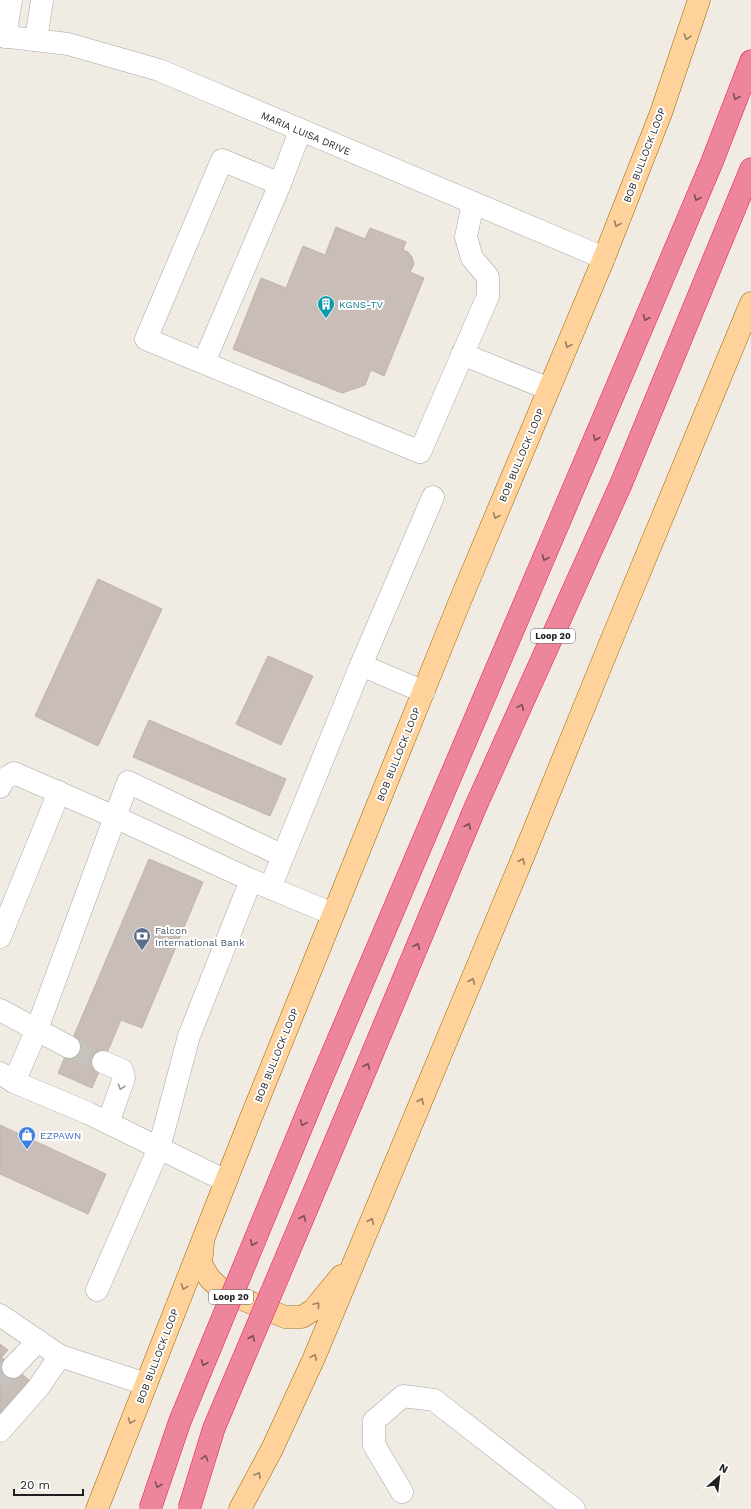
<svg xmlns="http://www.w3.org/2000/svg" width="751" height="1509" font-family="'Work Sans',sans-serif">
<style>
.building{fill:#c9beb7;stroke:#c3b2a5}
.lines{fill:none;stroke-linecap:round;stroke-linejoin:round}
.minor-tunnel{stroke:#c6c3bd;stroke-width:22;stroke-dasharray:22 11;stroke-linecap:butt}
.minor-casing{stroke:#a6a6a6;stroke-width:23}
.major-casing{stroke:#9a6400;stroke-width:23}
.highway-casing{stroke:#ea1662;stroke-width:23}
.minor{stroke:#fff;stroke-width:22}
.major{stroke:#ffd29b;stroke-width:22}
.highway{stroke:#ee869b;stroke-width:22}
.highway-bridge-casing{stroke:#ea1662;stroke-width:23;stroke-linecap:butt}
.highway-bridge{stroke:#ee869b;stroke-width:22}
.oneway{stroke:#9a8163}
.oneway2{stroke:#7c4d57}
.oneway3{stroke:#9a9a9a}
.labels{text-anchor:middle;stroke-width:4;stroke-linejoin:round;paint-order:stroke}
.shield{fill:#fff;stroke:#626262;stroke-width:1}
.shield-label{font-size:9px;font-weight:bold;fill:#1f1f1f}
.street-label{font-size:10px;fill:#1f1f1f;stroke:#fff}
.culture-label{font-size:10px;fill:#0d838f;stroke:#fff;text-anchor:start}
.service-label{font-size:10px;fill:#4e5e75;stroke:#fff;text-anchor:start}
.shop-label{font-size:10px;fill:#366cbe;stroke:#fff;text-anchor:start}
</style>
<rect width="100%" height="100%" fill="#f0ece4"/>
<!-- building -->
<g class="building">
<path d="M 336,227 L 365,239 L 370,228 L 406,242 L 403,250 L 408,252 L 412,257 L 414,264 L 410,272 L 424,278 L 384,376 L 371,370 L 365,385 L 342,393 L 233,349 L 261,278 L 286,288 L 303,246 L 325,255 Z"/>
<path d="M 98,579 L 162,609 L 98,746 L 35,716 Z"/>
<path d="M 268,656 L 313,676 L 281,745 L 236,724 Z"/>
<path d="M 149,720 L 286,779 L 270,816 L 133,757 Z"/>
<path d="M 149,859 L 203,882 L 142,1028 L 121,1020 L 92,1088 L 58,1073 Z"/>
<path d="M 0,1125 L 106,1174 L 88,1214 L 0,1174 Z"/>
<path d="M 0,1344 L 8,1350 L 0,1359 Z"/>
<path d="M 0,1356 L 34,1384 L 0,1423 Z"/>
</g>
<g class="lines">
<!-- minor-tunnel -->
<g class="minor-tunnel">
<path d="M 69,1047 L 103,1062"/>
<path d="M 0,1382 L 13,1367"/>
</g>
<!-- minor casing -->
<g class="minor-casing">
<g id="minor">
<path d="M 0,36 L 68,44 L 159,70 L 604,258"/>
<path d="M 5,37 L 11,0"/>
<path d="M 36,40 L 42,0"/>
<path d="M 280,184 L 300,131"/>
<path d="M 462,354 L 549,389"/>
<path d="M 204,362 L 280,184 L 222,160 L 146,339 L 420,452 L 488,296 L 488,277 L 472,258 L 466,237 L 473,203"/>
<path d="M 361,665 L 433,497"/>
<path d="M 0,787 L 3,780 L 14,773 L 115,817 L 128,782 L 283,856"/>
<path d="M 270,888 L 361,665 L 424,692"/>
<path d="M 0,937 L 59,792"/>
<path d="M 0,1010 L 69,1047"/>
<path d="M 103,1062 L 122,1070 L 124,1078 L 108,1123"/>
<path d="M 0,1073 L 14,1082 L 88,1113 L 226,1181"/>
<path d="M 14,1082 L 37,1029 L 115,817 L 251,880 L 333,914"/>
<path d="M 97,1290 L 159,1148 L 189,1036 L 251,880"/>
<path d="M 0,1315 L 60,1356 L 38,1388 L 0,1431"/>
<path d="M 60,1356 L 146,1384"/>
<path d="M 13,1367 L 38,1341"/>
<path d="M 402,1492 L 374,1445 L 374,1421 L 403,1396 L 434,1400 L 574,1509"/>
</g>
</g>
<!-- major casing -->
<g class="major-casing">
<g id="major">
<path d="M 203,1243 L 201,1264 L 210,1279 L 223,1291 L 285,1317 L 302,1317 L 313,1310 L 341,1276"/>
<path d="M 97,1509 L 250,1120 L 460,601 L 604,258 L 661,113 L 699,0"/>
<path d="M 240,1509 L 272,1449 L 314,1358 L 523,857 L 609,646 L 751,303"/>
</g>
</g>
<!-- highway casing -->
<g class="highway-casing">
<g id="highway">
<path d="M 318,1087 L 615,391 L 712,162 L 751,61"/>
<path d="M 352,1102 L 475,808 L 621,484 L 751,169"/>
</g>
</g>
<!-- minor -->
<use href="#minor" class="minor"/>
<!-- major -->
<use href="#major" class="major"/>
<!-- highway -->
<use href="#highway" class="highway"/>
<!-- highway-bridge casing -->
<g class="highway-bridge-casing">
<g id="highway-bridge">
<path d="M 150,1509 L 180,1421 L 318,1087"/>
<path d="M 189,1509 L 214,1428 L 352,1102"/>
</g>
</g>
<!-- highway-bridge -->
<use href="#highway-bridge" class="highway-bridge"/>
</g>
<!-- one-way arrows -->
<defs><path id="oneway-chevron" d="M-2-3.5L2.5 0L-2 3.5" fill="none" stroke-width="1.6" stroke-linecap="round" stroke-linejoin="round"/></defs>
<g class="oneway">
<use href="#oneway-chevron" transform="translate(687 37) rotate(108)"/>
<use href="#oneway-chevron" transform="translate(617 224) rotate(112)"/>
<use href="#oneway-chevron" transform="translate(568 345) rotate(113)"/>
<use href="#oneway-chevron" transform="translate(496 516) rotate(113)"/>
<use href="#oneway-chevron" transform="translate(522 861) rotate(-67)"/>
<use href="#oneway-chevron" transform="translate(472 981) rotate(-67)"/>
<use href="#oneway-chevron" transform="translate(421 1101) rotate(-67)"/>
<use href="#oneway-chevron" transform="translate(371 1221) rotate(-67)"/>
<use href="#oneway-chevron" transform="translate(184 1287) rotate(111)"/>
<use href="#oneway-chevron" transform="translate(317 1305) rotate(-50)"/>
<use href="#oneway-chevron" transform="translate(314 1357) rotate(-66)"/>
<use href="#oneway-chevron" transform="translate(131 1421) rotate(111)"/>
<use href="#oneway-chevron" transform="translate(258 1475) rotate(-61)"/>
</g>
<g class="oneway2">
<use href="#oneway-chevron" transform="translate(736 97) rotate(112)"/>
<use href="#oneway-chevron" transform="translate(697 198) rotate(113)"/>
<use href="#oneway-chevron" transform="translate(646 318) rotate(113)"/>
<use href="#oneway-chevron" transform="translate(596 438) rotate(113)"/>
<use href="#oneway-chevron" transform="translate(545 558) rotate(113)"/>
<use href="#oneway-chevron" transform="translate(521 707) rotate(-66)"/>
<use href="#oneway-chevron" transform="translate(468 826) rotate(-67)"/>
<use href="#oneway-chevron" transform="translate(417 946) rotate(-67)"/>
<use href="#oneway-chevron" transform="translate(367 1066) rotate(-67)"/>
<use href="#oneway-chevron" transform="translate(303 1123) rotate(112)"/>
<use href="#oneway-chevron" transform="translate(303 1218) rotate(-67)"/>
<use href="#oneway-chevron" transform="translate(253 1243) rotate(112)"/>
<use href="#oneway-chevron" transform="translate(252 1338) rotate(-67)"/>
<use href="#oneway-chevron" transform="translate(204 1363) rotate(112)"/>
<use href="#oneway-chevron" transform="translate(205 1458) rotate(-73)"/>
<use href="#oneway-chevron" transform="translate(158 1485) rotate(109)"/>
</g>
<use class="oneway3" href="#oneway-chevron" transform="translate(121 1087) rotate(109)"/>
<!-- icons -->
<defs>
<g id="building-pin" transform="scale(0.9)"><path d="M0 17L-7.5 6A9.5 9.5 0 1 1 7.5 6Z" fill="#0f9aa8" stroke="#fff"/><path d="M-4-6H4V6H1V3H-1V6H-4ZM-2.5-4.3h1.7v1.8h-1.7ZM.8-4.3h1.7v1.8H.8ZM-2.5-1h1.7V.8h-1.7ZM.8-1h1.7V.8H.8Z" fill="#fff"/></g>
<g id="bank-pin" transform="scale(0.9)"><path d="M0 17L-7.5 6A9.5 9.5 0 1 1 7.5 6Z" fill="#5c6f8a" stroke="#fff"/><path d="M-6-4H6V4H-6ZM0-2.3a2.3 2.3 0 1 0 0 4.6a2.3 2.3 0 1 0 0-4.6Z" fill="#fff"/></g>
<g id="shop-pin" transform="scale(0.9)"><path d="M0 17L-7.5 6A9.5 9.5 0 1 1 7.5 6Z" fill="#3f7fe0" stroke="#fff"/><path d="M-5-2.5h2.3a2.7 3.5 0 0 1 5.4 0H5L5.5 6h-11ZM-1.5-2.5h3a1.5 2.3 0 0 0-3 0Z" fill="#fff"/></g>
</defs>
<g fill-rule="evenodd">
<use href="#building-pin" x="326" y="304"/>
<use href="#bank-pin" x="142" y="936"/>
<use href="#shop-pin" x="27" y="1135"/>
</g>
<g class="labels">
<!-- shield labels -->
<g class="shield">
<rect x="531" y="629" width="44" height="14" rx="3"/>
<rect x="209" y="1290" width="44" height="14" rx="3"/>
</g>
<g class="shield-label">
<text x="553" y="639">Loop 20</text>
<text x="231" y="1300">Loop 20</text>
</g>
<!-- street labels -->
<g class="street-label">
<text transform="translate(306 133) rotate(23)" y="4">MARIA LUISA DRIVE</text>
<text transform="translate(644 155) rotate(-69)" y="4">BOB BULLOCK LOOP</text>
<text transform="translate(521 455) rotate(-67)" y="4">BOB BULLOCK LOOP</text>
<text transform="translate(398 754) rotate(-68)" y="4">BOB BULLOCK LOOP</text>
<text transform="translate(276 1055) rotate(-68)" y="4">BOB BULLOCK LOOP</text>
<text transform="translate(157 1356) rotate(-69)" y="4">BOB BULLOCK LOOP</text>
</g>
<!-- culture labels -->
<g class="culture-label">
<text x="339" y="308">KGNS-TV</text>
</g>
<!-- service labels -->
<g class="service-label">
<text x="155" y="934">Falcon<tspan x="155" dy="12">International Bank</tspan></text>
</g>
<!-- shop labels -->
<g class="shop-label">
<text x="40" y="1139">EZPAWN</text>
</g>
</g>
<!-- north arrow -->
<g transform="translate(719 1477) rotate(28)" stroke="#ffffff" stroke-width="3" paint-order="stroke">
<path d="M0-3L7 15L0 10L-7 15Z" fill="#1f1f1f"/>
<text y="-6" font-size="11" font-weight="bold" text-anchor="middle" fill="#1f1f1f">N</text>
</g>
<!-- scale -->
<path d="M14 1489v6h69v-6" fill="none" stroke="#1f1f1f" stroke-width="2"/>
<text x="20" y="1489" font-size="12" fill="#1f1f1f" stroke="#ffffff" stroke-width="3" paint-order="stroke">20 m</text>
</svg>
